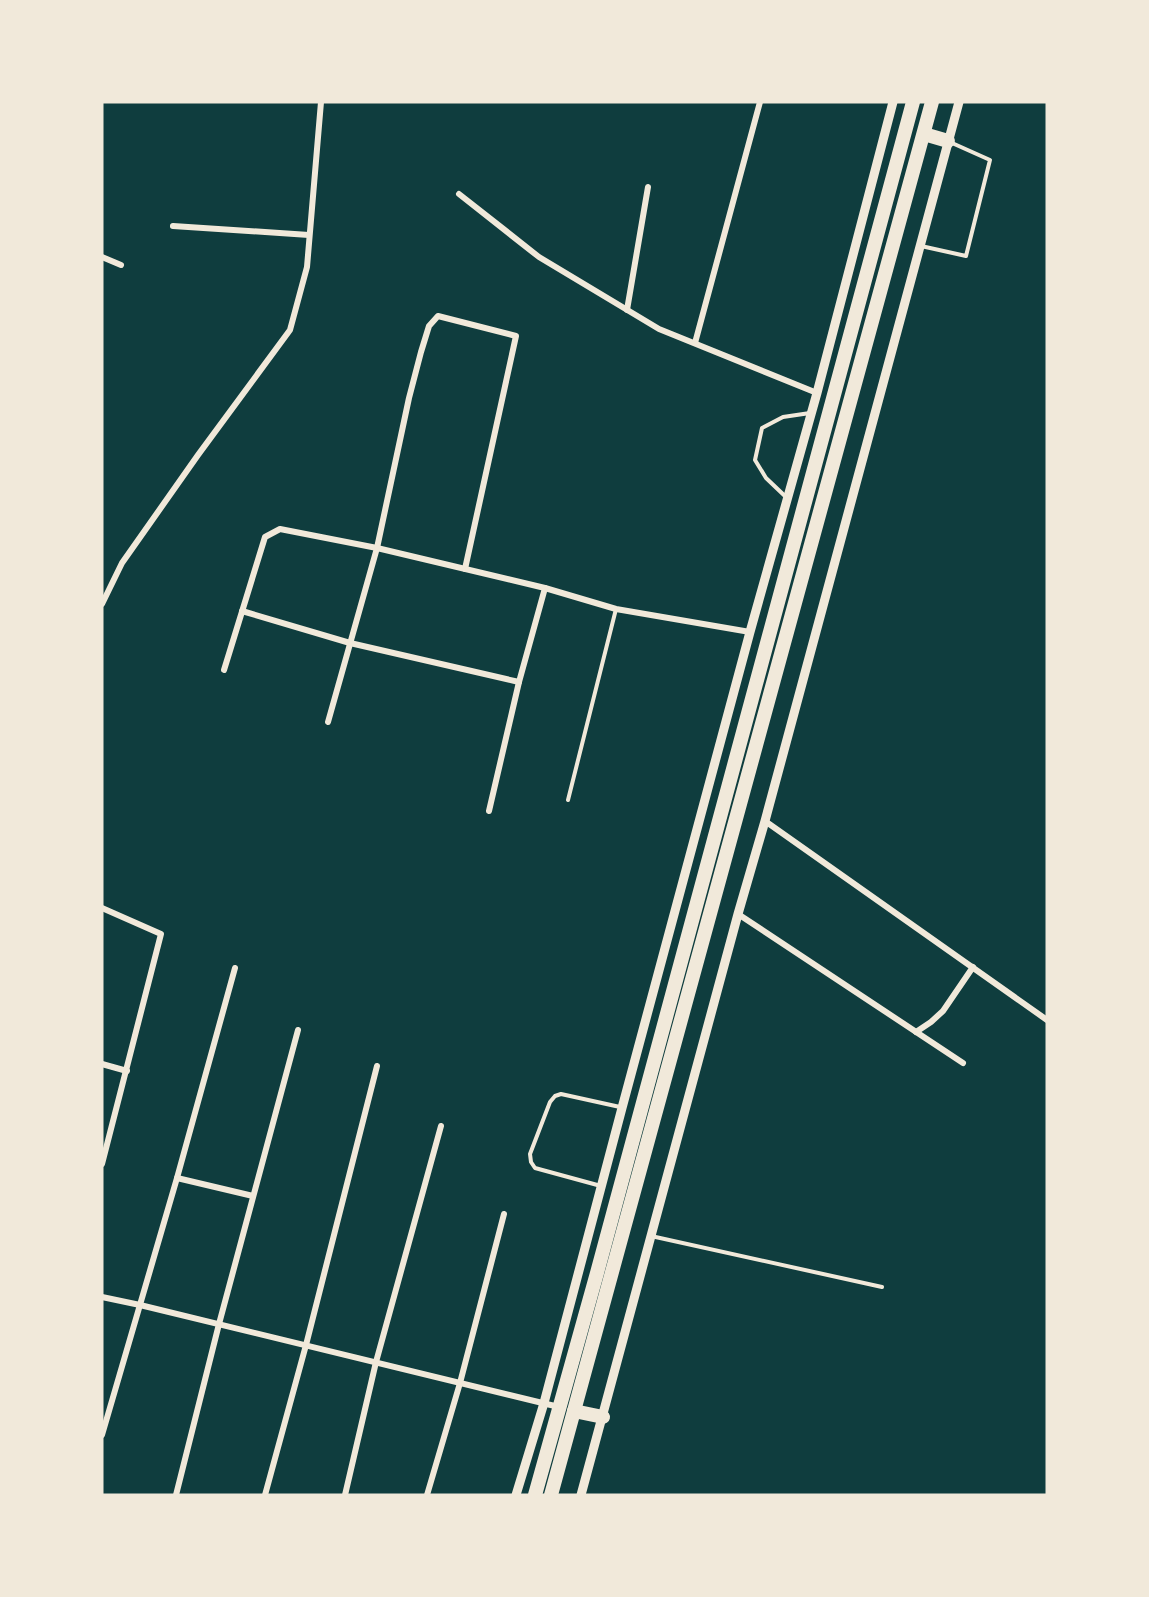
<svg xmlns="http://www.w3.org/2000/svg" width="1149" height="1597" font-family="'Titillium Web',sans-serif">
<style>
.lines{fill:none;stroke-linecap:round;stroke-linejoin:round}
.service{stroke:#f1e9da;stroke-width:4}
.minor{stroke:#f1e9da;stroke-width:6}
.tertiary{stroke:#f1e9da;stroke-width:9}
.trunk{stroke:#f1e9da;stroke-width:14}
</style>
<rect width="100%" height="100%" fill="#0f3d3e"/>
<g class="lines">
<!-- service -->
<g class="service">
<path d="M 921,246 L 966,256 L 990,160 L 952,143"/>
<path d="M 787,498 L 766,478 L 755,460 L 762,428 L 783,417 L 810,413"/>
<path d="M 568,800 L 616,609"/>
<path d="M 601,1186 L 535,1168 L 531,1162 L 530,1154 L 550,1102 L 555,1096 L 561,1094 L 620,1107"/>
<path d="M 651,1236 L 882,1287"/>
</g>
<!-- minor -->
<g class="minor">
<path d="M 459,194 L 539,257 L 659,329 L 817,393"/>
<path d="M 173,226 L 309,235"/>
<path d="M 102,257 L 121,265"/>
<path d="M 627,310 L 648,187"/>
<path d="M 695,343 L 760,102"/>
<path d="M 102,604 L 122,563 L 198,455 L 290,330 L 307,267 L 321,102"/>
<path d="M 242,611 L 350,643 L 519,682"/>
<path d="M 224,670 L 265,537 L 280,529 L 377,548 L 545,588 L 616,609 L 750,632"/>
<path d="M 328,722 L 377,548 L 409,398 L 421,352 L 429,326 L 438,316 L 516,336 L 465,569"/>
<path d="M 489,811 L 519,682 L 545,588"/>
<path d="M 765,821 L 1047,1020"/>
<path d="M 102,908 L 161,934 L 102,1164"/>
<path d="M 738,914 L 963,1063"/>
<path d="M 916,1032 L 931,1022 L 943,1011 L 973,967"/>
<path d="M 102,1064 L 127,1071"/>
<path d="M 177,1178 L 253,1196"/>
<path d="M 102,1297 L 140,1305 L 559,1407"/>
<path d="M 102,1435 L 177,1178 L 235,968"/>
<path d="M 176,1495 L 219,1324 L 298,1030"/>
<path d="M 265,1495 L 306,1345 L 377,1066"/>
<path d="M 345,1495 L 376,1362 L 441,1126"/>
<path d="M 427,1495 L 460,1383 L 504,1214"/>
</g>
<!-- tertiary -->
<g class="tertiary">
<path d="M 516,1495 L 544,1403 L 622,1108 L 750,632 L 817,393 L 893,102"/>
<path d="M 581,1495 L 738,914 L 765,821 L 959,102"/>
</g>
<!-- trunk -->
<g class="trunk">
<path d="M 924,134 L 948,141"/>
<path d="M 574,1411 L 603,1417"/>
<path d="M 535,1495 L 597,1273 L 913,102"/>
<path d="M 551,1495 L 932,102"/>
</g>
</g>
<!-- border -->
<rect width="1149" height="1597" fill="none" stroke="#f1e9da" stroke-width="207"/>
</svg>
